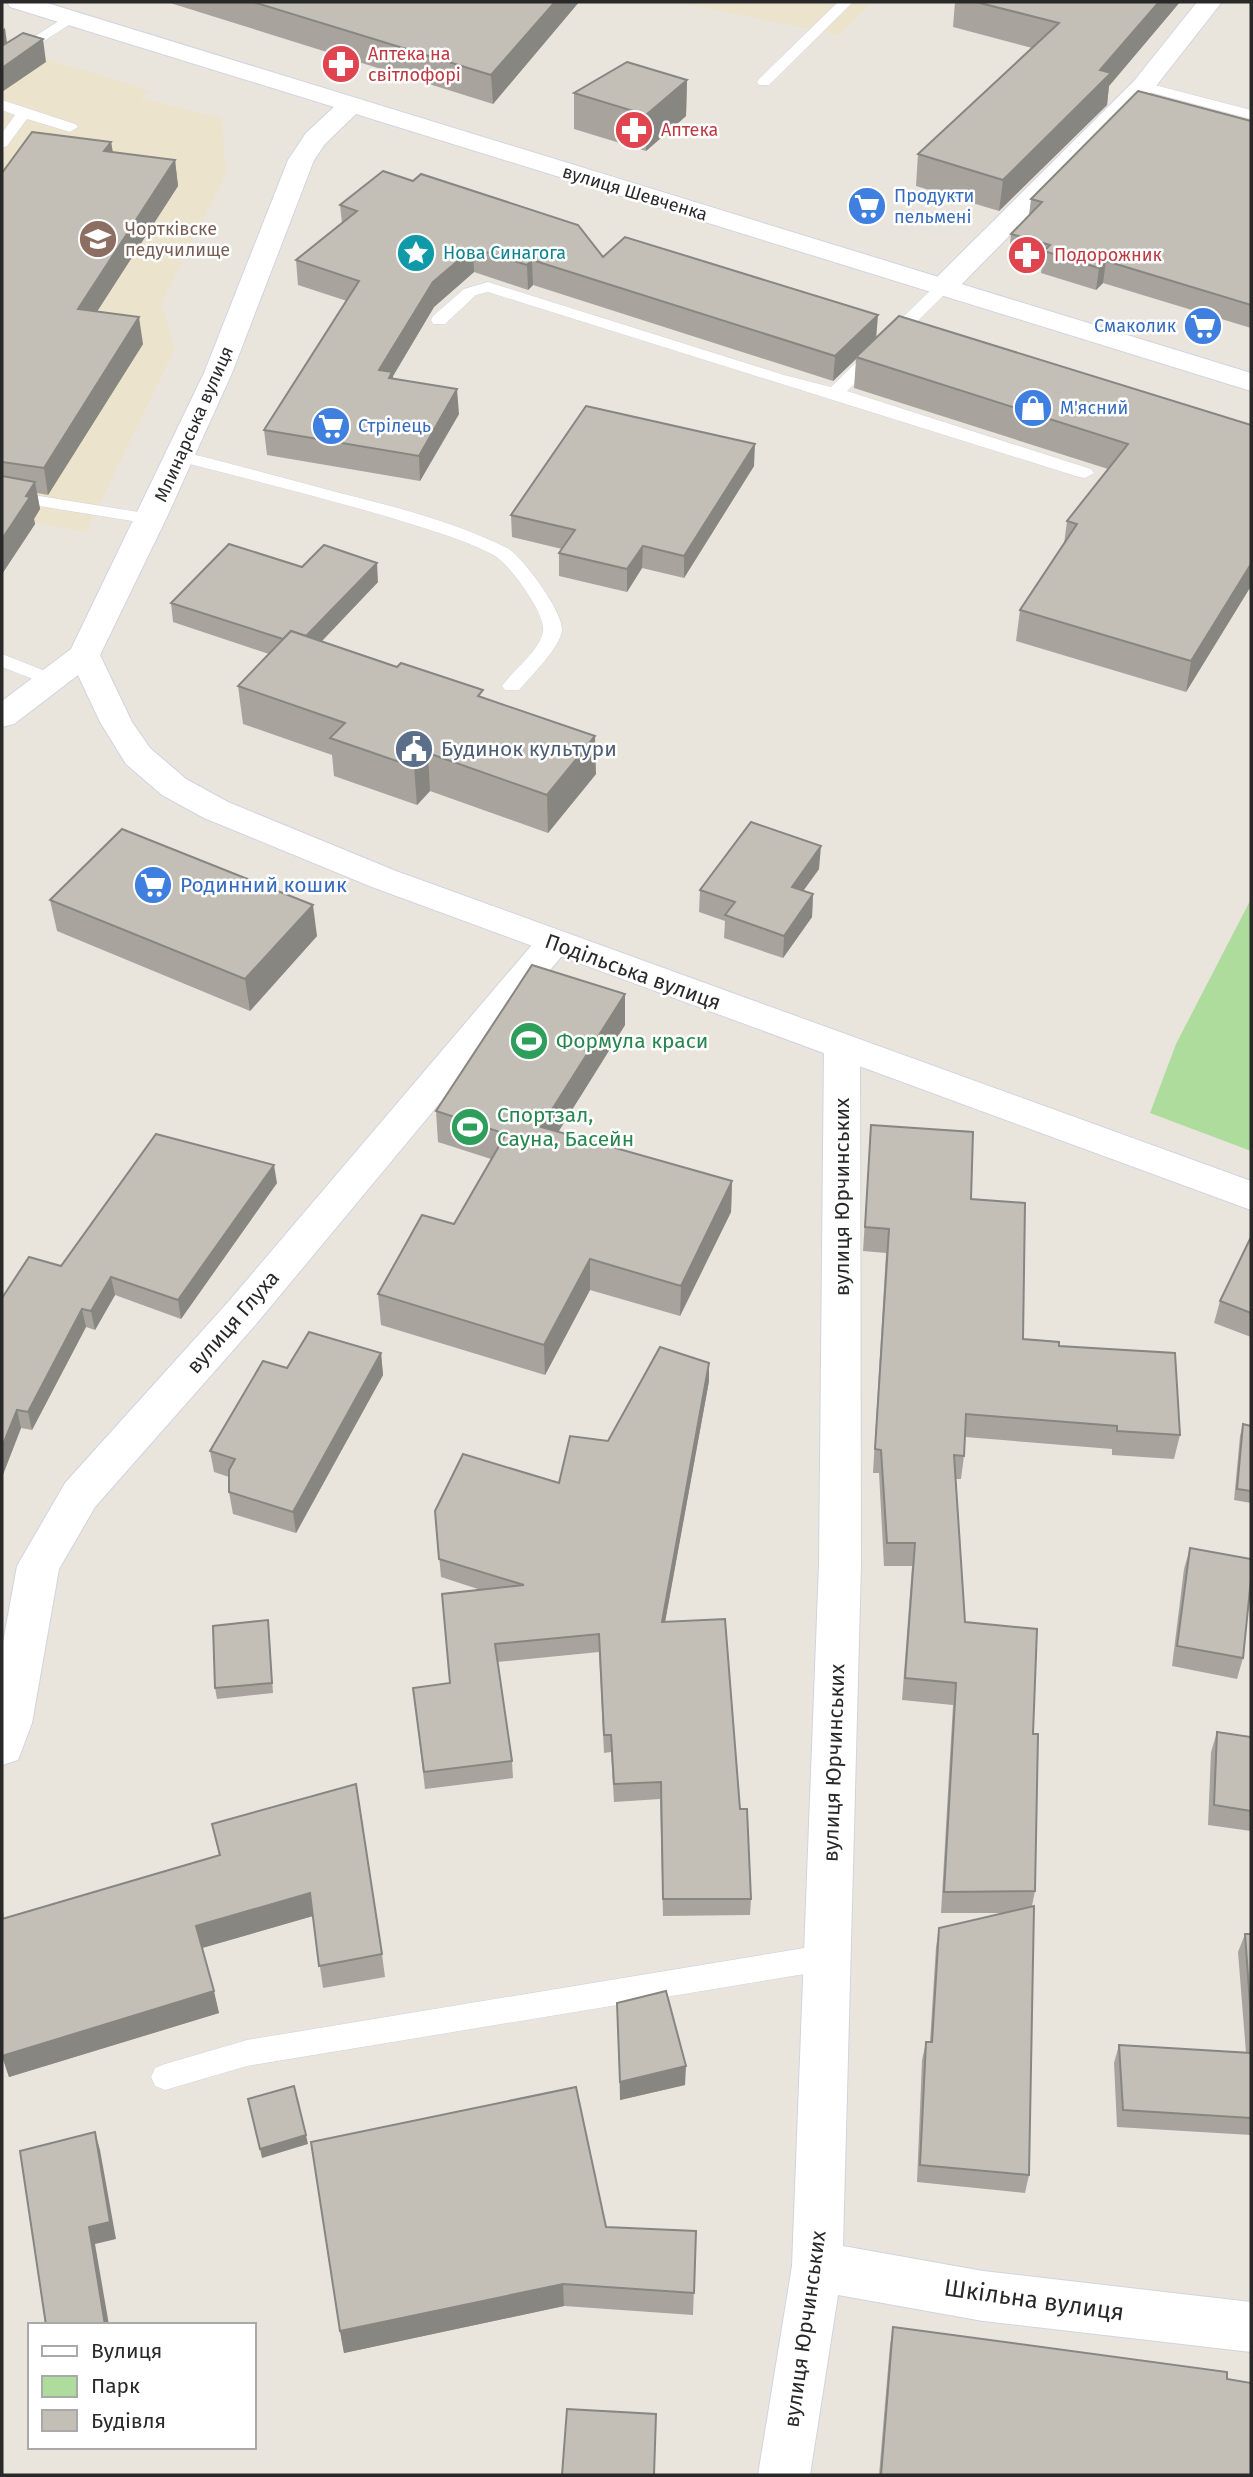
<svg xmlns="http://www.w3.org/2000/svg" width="1253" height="2477" font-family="'Fira Sans',sans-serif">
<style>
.education{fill:#ebe3cc}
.green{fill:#aedc9c}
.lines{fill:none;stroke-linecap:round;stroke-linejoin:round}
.lane-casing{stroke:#d1d3e1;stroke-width:1}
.street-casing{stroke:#d1d3e1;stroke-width:2}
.secondary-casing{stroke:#d1d3e1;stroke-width:2}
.lane{fill:#fff;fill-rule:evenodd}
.street{fill:#fff;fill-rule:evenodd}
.secondary{fill:#fff;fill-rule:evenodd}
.wall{fill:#a8a49d}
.shaded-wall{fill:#888680}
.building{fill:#c3bfb7;stroke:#888680;stroke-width:2}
.labels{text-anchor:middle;stroke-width:5;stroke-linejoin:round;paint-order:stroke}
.far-health-label{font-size:18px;fill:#be3a42;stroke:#fff;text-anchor:start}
.far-street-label{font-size:18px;fill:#292929;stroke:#fff}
.far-shop-label{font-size:18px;fill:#366cbe;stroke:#fff;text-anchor:start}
.far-education-label{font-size:18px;fill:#785e54;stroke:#fff;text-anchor:start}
.far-culture-label{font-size:18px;fill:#0d838f;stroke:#fff;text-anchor:start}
.service-label{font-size:21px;fill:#4e5e75;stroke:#fff;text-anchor:start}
.shop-label{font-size:21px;fill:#366cbe;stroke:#fff;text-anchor:start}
.street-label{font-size:21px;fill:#292929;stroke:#fff}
.leisure-label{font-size:21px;fill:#27864d;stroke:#fff;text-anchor:start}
.near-street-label{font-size:24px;fill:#292929;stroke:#fff}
</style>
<rect width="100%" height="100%" fill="#eae5dc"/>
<!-- education -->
<g class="education">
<path d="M 675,2 L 872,2 L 840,35 Z"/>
<path d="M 43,58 L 149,90 L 140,98 L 222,118 L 226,174 L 161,304 L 175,348 L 86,532 L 2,517 L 2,87 Z"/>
</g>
<!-- green -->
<path class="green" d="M 1251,899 L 1251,1151 L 1150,1113 L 1176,1044 Z"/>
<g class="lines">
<!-- lane casing -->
<g class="lane-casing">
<g id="lane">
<path d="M 838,2 L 853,2 L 769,85 L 759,85 L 757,82 L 759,79 Z"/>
<path d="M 70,14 L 75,15 L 77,18 L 75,21 L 2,68 L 2,57 Z"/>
<path d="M 1143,82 L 1251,110 L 1251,119 L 1138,89 L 1136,86 Z"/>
<path d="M 2,100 L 75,124 L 78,127 L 70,132 L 27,119 L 7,146 L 2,148 L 2,133 L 15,115 L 2,110 Z"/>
<path d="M 488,282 L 784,375 L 831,387 L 936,285 L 948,285 L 950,288 L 948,291 L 847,391 L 1091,469 L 1094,473 L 1085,478 L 1079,477 L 488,292 L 476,295 L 445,324 L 433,324 L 431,320 L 433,316 L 464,289 Z"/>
<path d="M 180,451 C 233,464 287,479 340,493 C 396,507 455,522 507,548 C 522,556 564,613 562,630 C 560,648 531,676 519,690 L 505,690 L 502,686 C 514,669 540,651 543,631 C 546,614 510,565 495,556 C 467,540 426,529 395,519 C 322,497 248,479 174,460 L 171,456 Z"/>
<path d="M 2,490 L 151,514 L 160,519 L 151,524 L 2,500 Z"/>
<path d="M 2,654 L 58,676 L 60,680 L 51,686 L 2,667 Z"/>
<path d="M 829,1944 L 839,1948 L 843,1957 L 839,1966 L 829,1970 L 247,2066 L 165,2090 L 155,2086 L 151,2077 L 155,2068 L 165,2064 L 247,2040 Z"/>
</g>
</g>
<!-- street casing -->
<g class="street-casing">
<g id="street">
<path d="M 1197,2 L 1222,2 L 1152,91 L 952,294 L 942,296 L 932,294 L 928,288 L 932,282 L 1134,81 Z"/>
<path d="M 554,930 L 566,933 L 572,942 L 566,951 L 257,1323 L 95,1507 L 59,1569 L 32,1723 L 18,1760 L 2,1765 L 2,1648 L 17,1566 L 65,1483 L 229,1301 L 542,933 Z"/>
<path d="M 842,1036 L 855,1040 L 860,1049 L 861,1564 L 843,2246 L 983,2271 L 1251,2302 L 1251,2352 L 983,2321 L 838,2295 L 810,2475 L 758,2475 L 792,2266 L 819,1564 L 824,1049 L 829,1040 Z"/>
</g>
</g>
<!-- secondary casing -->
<g class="secondary-casing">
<path id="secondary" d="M 7,2 L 44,2 L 1251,373 L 1251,391 L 356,114 L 325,144 L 314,160 L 232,373 L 166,519 L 100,655 L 132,722 L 150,748 L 186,779 L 228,802 L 396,871 L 1251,1181 L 1251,1210 L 372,887 L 204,818 L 162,795 L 126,764 L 100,722 L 78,675 L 14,724 L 2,727 L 2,701 L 71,649 L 204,373 L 288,160 L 306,133 L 334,107 L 10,7 Z"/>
</g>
<!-- lane -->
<use href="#lane" class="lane"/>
<!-- street -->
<use href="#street" class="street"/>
<!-- secondary -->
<use href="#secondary" class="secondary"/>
</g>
<!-- wall -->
<g class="wall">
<path d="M 167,2 L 579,2 L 493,104 Z"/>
<path d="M 955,2 L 1180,2 L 1109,86 L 1107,105 L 999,211 L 916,186 L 918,154 L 1032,48 L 953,27 Z"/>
<path d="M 687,80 L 686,116 L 646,151 L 574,129 L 574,93 Z"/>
<path d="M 1251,121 L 1251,328 L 1103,283 L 1096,290 L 1041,273 L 1042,266 L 1009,255 L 1011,234 L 1029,215 L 1031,199 Z"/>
<path d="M 111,142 L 113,152 L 175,160 L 178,186 L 97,311 L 143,344 L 48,495 L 37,493 L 40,509 L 34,519 L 35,524 L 2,574 L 2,173 Z"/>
<path d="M 340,205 L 603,257 L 876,338 L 1251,425 L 1251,586 L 1186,692 L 1016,641 L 1020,610 L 1064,544 L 1067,521 L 1108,469 L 854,388 L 856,359 L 833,381 L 533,285 L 528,290 L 474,272 L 434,307 L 393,376 L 393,379 L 459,414 L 420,481 L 267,455 L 264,430 L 347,301 L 298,285 L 296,260 L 342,223 Z"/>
<path d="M 754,466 L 684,578 L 642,568 L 627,592 L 559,576 L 559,553 L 562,549 L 512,537 L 511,515 Z"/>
<path d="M 378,582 L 321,642 L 483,698 L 596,774 L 548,833 L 430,791 L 417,805 L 334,776 L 332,755 L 243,724 L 238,686 L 269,654 L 173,622 L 171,603 Z"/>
<path d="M 819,869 L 803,891 L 813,894 L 812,917 L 783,958 L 724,938 L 725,921 L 699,912 L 700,890 Z"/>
<path d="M 50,900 L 317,936 L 250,1011 L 57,931 Z"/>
<path d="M 625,1025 L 558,1132 L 732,1181 L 731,1212 L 680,1316 L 590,1290 L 545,1375 L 381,1325 L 378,1294 L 454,1224 L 491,1159 L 438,1142 L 436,1111 Z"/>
<path d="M 871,1125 L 971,1199 L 1023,1339 L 1059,1346 L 1180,1435 L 1174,1459 L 1112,1455 L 1112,1449 L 965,1437 L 964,1456 L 961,1479 L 956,1479 L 965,1622 L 1033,1734 L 1035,1891 L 1032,1906 L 1029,2175 L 1025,2193 L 917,2182 L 922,2060 L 926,2042 L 930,2042 L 936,1947 L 939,1928 L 1003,1913 L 941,1913 L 953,1705 L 902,1700 L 912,1566 L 884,1566 L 879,1473 L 873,1473 L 886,1253 L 863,1251 Z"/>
<path d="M 277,1183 L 181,1319 L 115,1295 L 95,1330 L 86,1327 L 32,1430 L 21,1428 L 2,1477 L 2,1298 L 61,1266 Z"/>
<path d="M 1251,1240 L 1251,1337 L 1214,1323 L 1220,1301 Z"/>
<path d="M 381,1353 L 383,1375 L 296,1533 L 233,1514 L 229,1492 L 229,1477 L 214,1472 L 210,1451 L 287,1368 Z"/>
<path d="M 709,1363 L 709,1381 L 665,1621 L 740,1809 L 751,1899 L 750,1915 L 663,1916 L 660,1799 L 614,1802 L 611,1752 L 604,1753 L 599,1652 L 497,1662 L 512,1761 L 513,1778 L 425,1789 L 413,1688 L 450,1683 L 481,1590 L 441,1577 L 435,1511 L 559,1483 L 608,1441 Z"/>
<path d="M 1243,1424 L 1251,1426 L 1251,1503 L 1234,1500 L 1240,1436 Z"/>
<path d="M 1190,1548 L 1243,1658 L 1237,1679 L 1172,1666 L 1184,1569 Z"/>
<path d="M 269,1631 L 273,1693 L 217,1699 L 215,1688 Z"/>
<path d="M 1217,1732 L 1251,1737 L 1251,1831 L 1208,1825 L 1211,1752 Z"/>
<path d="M 212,1824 L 382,1954 L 385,1977 L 323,1988 L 313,1916 L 202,1948 L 219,2013 L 9,2077 L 2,2056 L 2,1904 L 4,1918 L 219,1855 Z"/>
<path d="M 1245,1934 L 1251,1934 L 1251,2135 L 1117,2127 L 1114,2063 L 1119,2045 L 1246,2053 L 1238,1952 Z"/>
<path d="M 617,2003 L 685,2085 L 620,2100 Z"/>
<path d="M 606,2227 L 696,2231 L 693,2315 L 564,2306 L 344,2353 L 340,2331 Z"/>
<path d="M 893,2327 L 1227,2379 L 1251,2475 L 879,2475 L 890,2345 Z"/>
</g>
<!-- shaded-wall -->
<g class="shaded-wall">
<path d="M 555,2 L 579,2 L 493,104 L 491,75 Z"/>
<path d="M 1159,2 L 1180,2 L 1109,86 L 1107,105 L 999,211 L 1003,180 Z"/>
<path d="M 5,28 L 8,50 L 2,55 L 2,30 Z"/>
<path d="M 43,39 L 46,62 L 2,92 L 2,68 Z"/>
<path d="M 687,80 L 686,116 L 646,151 L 646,115 Z"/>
<path d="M 111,142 L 115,168 L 104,151 Z"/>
<path d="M 175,160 L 178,186 L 82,335 L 78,309 Z"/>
<path d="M 473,248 L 474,272 L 434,307 L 393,376 L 394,397 L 379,370 L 433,282 Z"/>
<path d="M 532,260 L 533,285 L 528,290 L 527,265 Z"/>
<path d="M 1106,261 L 1103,283 L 1096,290 L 1099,268 Z"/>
<path d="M 878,315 L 876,340 L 856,357 L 856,359 L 833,381 L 835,356 Z"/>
<path d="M 139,317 L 143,344 L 48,495 L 44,468 Z"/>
<path d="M 457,389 L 459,414 L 420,481 L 419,456 Z"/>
<path d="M 755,444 L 754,466 L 684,578 L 684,556 Z"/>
<path d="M 35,482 L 40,509 L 34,519 L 35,524 L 2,574 L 2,539 Z"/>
<path d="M 643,546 L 642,568 L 627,592 L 627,569 Z"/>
<path d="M 377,563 L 378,582 L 300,664 L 298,645 Z"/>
<path d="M 1251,564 L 1251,586 L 1186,692 L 1191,661 Z"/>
<path d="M 595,736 L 596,774 L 548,833 L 547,795 Z"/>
<path d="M 428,753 L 430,791 L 417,805 L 414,767 Z"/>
<path d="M 821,846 L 819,869 L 790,909 L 792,887 Z"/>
<path d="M 813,894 L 812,917 L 783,958 L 784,936 Z"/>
<path d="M 313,905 L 317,936 L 250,1011 L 245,979 Z"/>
<path d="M 625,994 L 625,1025 L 542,1158 L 541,1127 Z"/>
<path d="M 274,1165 L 277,1183 L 181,1319 L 178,1300 Z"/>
<path d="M 732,1181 L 731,1212 L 680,1316 L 681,1286 Z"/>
<path d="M 590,1259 L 590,1290 L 545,1375 L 544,1345 Z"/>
<path d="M 111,1277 L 115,1295 L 95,1330 L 91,1311 Z"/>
<path d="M 82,1309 L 86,1327 L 32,1430 L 28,1412 Z"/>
<path d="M 381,1353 L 383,1375 L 296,1533 L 293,1512 Z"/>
<path d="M 709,1363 L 709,1381 L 662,1639 L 662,1622 Z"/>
<path d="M 17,1410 L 21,1428 L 2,1477 L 2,1447 Z"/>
<path d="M 310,1893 L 313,1916 L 202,1948 L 196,1926 Z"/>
<path d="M 214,1991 L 219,2013 L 9,2077 L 2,2056 Z"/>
<path d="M 686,2066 L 685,2085 L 620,2100 L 620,2082 Z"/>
<path d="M 95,2132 L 100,2150 L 116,2239 L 95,2244 L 109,2325 L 105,2325 L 89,2227 Z"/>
<path d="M 306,2135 L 308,2144 L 262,2158 L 260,2149 Z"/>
<path d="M 563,2284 L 564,2306 L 344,2353 L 340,2331 Z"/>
</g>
<!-- building -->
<g class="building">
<path d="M 253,2 L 555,2 L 491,75 Z"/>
<path d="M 976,2 L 1159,2 L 1100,70 L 1111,73 L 1003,180 L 918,154 L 1059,23 Z"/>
<path d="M 23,33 L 43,39 L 2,68 L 2,46 Z"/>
<path d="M 627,62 L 687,80 L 646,115 L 574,93 Z"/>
<path d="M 1138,91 L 1251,121 L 1251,305 L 1106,261 L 1099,268 L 1044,251 L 1050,245 L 1011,234 L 1042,202 L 1031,199 Z"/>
<path d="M 32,132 L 111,142 L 104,151 L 175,160 L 78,309 L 139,317 L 44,468 L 2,462 L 2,173 Z"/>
<path d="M 383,171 L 413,181 L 421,174 L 578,225 L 603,257 L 625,237 L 878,315 L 835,356 L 532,260 L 527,265 L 473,248 L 433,282 L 379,370 L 392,372 L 389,378 L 457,389 L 419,456 L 264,430 L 359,281 L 296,260 L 357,211 L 340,205 Z"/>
<path d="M 899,316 L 1251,425 L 1251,564 L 1191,661 L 1020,610 L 1077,524 L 1067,521 L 1128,444 L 856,357 Z"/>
<path d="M 586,406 L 755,444 L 684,556 L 643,546 L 627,569 L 559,553 L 575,530 L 511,515 Z"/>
<path d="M 2,476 L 35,482 L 26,496 L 30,497 L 2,539 Z"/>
<path d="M 229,544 L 302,567 L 324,545 L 377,563 L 306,636 L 291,631 L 283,639 L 171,603 Z"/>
<path d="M 291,631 L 397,667 L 401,663 L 483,690 L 478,696 L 595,736 L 547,795 L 428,753 L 414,767 L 330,738 L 345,723 L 238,686 Z"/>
<path d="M 751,822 L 821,846 L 792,887 L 813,894 L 784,936 L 725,915 L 735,902 L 700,890 Z"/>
<path d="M 122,829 L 313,905 L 245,979 L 50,900 Z"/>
<path d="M 532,965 L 625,994 L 541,1127 L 732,1181 L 681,1286 L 590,1259 L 544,1345 L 378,1294 L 422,1215 L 454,1224 L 506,1134 L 436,1111 Z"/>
<path d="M 871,1125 L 973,1132 L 971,1199 L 1025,1203 L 1023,1339 L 1059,1342 L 1059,1346 L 1175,1353 L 1180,1435 L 1117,1431 L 1117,1426 L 966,1414 L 964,1456 L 954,1455 L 965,1622 L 1037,1629 L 1033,1734 L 1038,1734 L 1035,1891 L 944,1892 L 956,1683 L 905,1678 L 915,1543 L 887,1543 L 881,1450 L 875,1449 L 889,1229 L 865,1227 Z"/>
<path d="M 156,1134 L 274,1165 L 178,1300 L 111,1277 L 91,1311 L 82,1309 L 28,1412 L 17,1410 L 2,1447 L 2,1298 L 29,1257 L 61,1266 Z"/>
<path d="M 1250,1239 L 1251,1240 L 1251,1313 L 1220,1301 Z"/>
<path d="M 309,1332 L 381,1353 L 293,1512 L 229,1492 L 229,1470 L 235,1459 L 210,1451 L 263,1361 L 287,1368 Z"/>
<path d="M 660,1347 L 709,1363 L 662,1622 L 725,1619 L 740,1809 L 747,1809 L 751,1899 L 663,1899 L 661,1782 L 614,1784 L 611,1735 L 604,1735 L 599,1634 L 495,1644 L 512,1761 L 424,1772 L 413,1688 L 450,1683 L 442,1594 L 524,1585 L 439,1559 L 435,1511 L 463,1454 L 559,1483 L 570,1436 L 608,1441 Z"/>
<path d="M 1243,1424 L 1251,1426 L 1251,1491 L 1237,1489 Z"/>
<path d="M 1190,1548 L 1251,1559 L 1251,1579 L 1243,1658 L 1177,1646 Z"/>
<path d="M 268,1620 L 272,1683 L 215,1688 L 213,1626 Z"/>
<path d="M 1217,1732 L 1251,1737 L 1251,1811 L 1214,1805 Z"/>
<path d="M 356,1784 L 382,1954 L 319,1966 L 310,1893 L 196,1926 L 214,1991 L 2,2056 L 2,1919 L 220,1855 L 212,1824 Z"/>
<path d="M 1034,1906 L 1029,2175 L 920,2165 L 926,2042 L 932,2042 L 939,1928 Z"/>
<path d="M 1245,1934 L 1251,1934 L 1251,2018 Z"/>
<path d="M 666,1991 L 686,2066 L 620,2082 L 617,2003 Z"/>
<path d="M 1119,2045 L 1251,2053 L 1251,2118 L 1123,2110 Z"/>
<path d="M 294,2086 L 306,2135 L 260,2149 L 248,2099 Z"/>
<path d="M 576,2087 L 606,2227 L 696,2231 L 694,2293 L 563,2284 L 340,2331 L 311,2142 Z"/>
<path d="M 95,2132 L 110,2222 L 89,2227 L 105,2325 L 46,2325 L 20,2151 Z"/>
<path d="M 893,2327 L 1227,2372 L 1227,2379 L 1251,2383 L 1251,2475 L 881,2475 Z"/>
<path d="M 567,2409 L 656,2414 L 654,2475 L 562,2475 Z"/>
</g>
<!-- icons -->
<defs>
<g id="pharmacy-disc" transform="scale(2.0125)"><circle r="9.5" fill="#e0444e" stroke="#fff"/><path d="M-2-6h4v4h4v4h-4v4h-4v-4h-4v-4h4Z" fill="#fff"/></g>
<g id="supermarket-disc" transform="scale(2.0125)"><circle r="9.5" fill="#3f7fe0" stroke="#fff"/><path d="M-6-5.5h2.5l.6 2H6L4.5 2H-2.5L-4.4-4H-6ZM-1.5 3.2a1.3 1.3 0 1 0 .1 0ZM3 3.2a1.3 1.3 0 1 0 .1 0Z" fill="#fff"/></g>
<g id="university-disc" transform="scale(2.0125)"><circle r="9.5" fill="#8d6e63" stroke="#fff"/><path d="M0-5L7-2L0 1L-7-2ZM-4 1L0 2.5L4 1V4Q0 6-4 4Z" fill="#fff"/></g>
<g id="sight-disc" transform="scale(2.0125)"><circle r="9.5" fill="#0f9aa8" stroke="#fff"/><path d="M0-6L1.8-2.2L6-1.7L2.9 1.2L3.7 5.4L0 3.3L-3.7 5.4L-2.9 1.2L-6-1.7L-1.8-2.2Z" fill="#fff"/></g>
<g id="shop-disc" transform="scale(2.0125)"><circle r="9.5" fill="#3f7fe0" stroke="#fff"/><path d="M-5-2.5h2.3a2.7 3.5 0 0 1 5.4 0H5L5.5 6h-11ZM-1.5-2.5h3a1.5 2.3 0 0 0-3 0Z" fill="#fff"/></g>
<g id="civic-disc" transform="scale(2.0125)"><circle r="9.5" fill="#5c6f8a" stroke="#fff"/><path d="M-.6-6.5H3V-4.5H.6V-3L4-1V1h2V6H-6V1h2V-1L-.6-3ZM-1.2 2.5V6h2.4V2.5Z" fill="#fff"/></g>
<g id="stadium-disc" transform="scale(2.0125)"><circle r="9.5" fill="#2e9e5b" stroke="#fff"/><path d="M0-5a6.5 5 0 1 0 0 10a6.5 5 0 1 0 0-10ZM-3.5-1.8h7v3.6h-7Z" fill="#fff"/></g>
</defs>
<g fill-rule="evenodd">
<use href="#pharmacy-disc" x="341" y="64"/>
<use href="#pharmacy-disc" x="634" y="130"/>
<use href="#supermarket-disc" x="867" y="206"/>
<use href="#university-disc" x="98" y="239"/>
<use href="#sight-disc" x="416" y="253"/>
<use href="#pharmacy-disc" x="1027" y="255"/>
<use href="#supermarket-disc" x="1203" y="326"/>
<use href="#shop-disc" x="1033" y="408"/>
<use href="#supermarket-disc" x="331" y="426"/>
<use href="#civic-disc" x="414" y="749"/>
<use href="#supermarket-disc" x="153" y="885"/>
<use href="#stadium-disc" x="529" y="1041"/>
<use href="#stadium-disc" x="470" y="1127"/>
</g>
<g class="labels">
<!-- far-health labels -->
<g class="far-health-label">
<text x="368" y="60">Аптека на<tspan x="368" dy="21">світлофорі</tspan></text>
<text x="661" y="136">Аптека</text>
<text x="1054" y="261">Подорожник</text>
</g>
<!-- far-street labels -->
<g class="far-street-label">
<text transform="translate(635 193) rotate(17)" y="6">вулиця Шевченка</text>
<text transform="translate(194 424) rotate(-66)" y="6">Млинарська вулиця</text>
</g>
<!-- far-shop labels -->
<g class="far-shop-label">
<text x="894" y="202">Продукти<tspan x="894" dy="21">пельмені</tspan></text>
<text x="1176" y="332" text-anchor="end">Смаколик</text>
<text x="1060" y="414">М'ясний</text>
<text x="358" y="432">Стрілець</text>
</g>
<!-- far-education labels -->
<g class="far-education-label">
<text x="125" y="235">Чортківске<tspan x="125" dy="21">педучилище</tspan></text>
</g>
<!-- far-culture labels -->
<g class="far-culture-label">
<text x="443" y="259">Нова Синагога</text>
</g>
<!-- service labels -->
<g class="service-label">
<text x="441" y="756">Будинок культури</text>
</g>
<!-- shop labels -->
<g class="shop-label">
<text x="180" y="892">Родинний кошик</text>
</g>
<!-- street labels -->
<g class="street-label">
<text transform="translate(633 972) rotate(20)" y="7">Подільська вулиця</text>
<text transform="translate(842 1197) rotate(-90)" y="7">вулиця Юрчинських</text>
<text transform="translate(233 1322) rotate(-49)" y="7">вулиця Глуха</text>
<text transform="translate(834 1763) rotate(-88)" y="7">вулиця Юрчинських</text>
<text transform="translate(805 2329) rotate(-82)" y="7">вулиця Юрчинських</text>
</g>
<!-- leisure labels -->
<g class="leisure-label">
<text x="556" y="1048">Формула краси</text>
<text x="497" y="1122">Спортзал,<tspan x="497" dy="24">Сауна, Басейн</tspan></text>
</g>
<!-- near-street labels -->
<g class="near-street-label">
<text transform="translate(1034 2300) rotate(8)" y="8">Шкільна вулиця</text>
</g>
</g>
<!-- border -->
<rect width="1253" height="2477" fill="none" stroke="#292929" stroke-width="7"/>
<!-- legend -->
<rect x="28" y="2323" width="228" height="126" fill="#ffffff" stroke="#a9a9a9" stroke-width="2"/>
<rect x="42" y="2346" width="35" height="10" fill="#ffffff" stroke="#a9a9a9" stroke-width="2"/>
<text x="91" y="2358" font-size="21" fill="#292929">Вулиця</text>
<rect x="42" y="2376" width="35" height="21" fill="#aedc9c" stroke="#a9a9a9" stroke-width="2"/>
<text x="91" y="2393" font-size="21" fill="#292929">Парк</text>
<rect x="42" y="2410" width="35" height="21" fill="#c3bfb7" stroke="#a9a9a9" stroke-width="2"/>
<text x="91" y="2428" font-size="21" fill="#292929">Будівля</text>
</svg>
